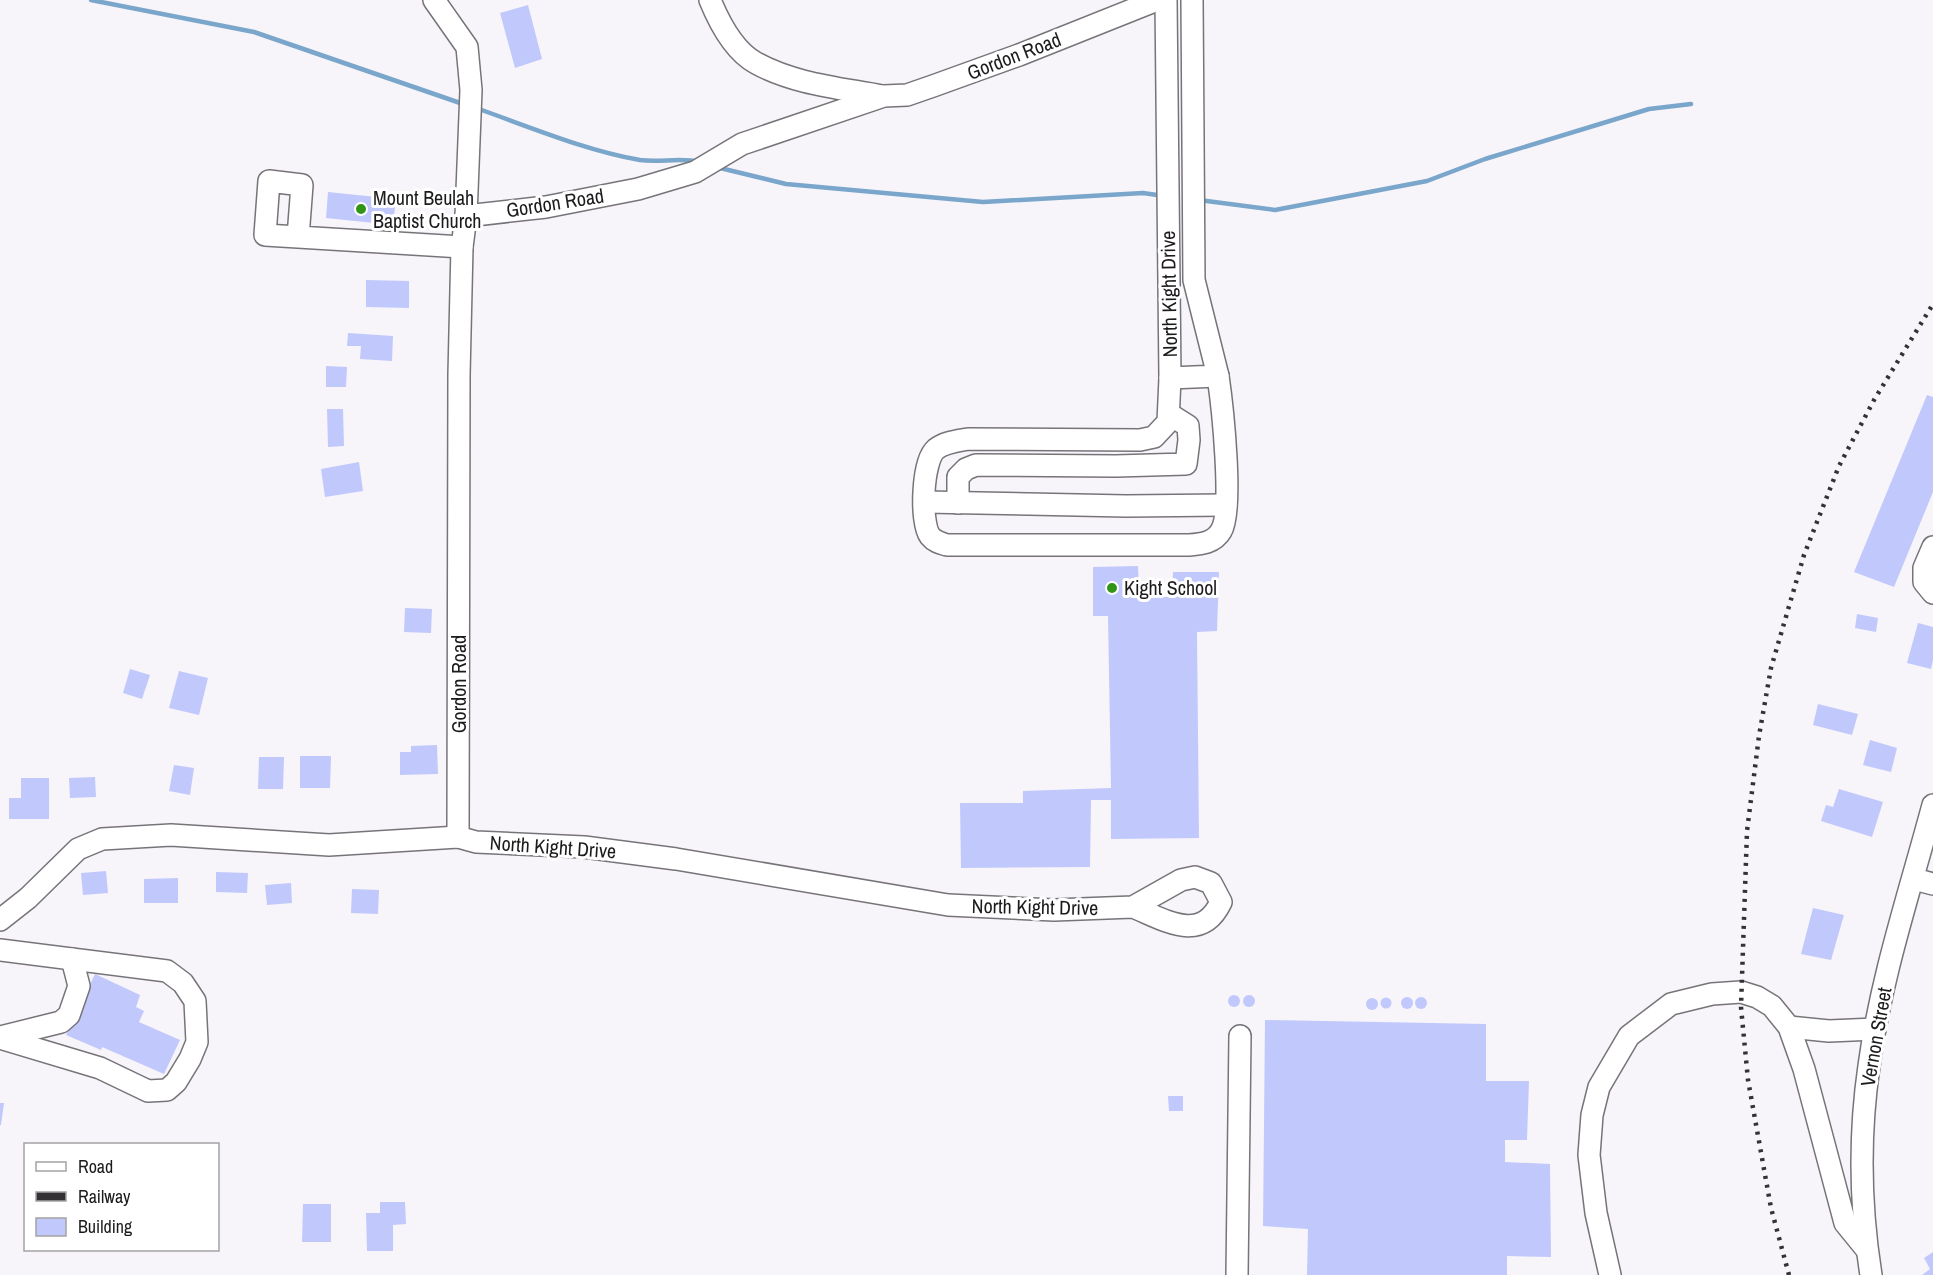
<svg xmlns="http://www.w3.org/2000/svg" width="1933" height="1275" font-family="'Archivo Narrow',sans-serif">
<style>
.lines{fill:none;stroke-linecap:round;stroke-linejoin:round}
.stream{stroke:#79a6ca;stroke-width:4.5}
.building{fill:#c1c9fc}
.minor-casing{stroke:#777479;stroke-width:24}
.minor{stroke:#fff;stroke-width:21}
.rail{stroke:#343134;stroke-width:4.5;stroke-dasharray:3 6;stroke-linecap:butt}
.poi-dot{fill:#309416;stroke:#fff;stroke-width:2}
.labels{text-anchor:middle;stroke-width:6;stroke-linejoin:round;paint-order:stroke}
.street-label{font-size:20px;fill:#1c1a1c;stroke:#fff}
.poi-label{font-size:20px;fill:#1c1a1c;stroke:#fff;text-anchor:start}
</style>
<rect width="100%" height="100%" fill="#f7f4fa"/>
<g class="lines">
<!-- stream -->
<g class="stream">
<path d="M 91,0 L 254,32 L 466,105"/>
<path d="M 476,108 C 530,127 584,150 640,160 C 660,163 680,157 700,162"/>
<path d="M 716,167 L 786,184 L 983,202 L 1143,193 L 1164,196"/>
<path d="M 1199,200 L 1275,210 L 1427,181 L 1485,159 L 1649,109 L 1691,104"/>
</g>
</g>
<!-- building -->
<g class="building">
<path d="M 528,5 L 542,59 L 515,68 L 500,13 Z"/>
<path d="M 328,192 L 396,199 L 393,225 L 326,218 Z"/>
<path d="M 366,280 L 409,281 L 409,308 L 366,307 Z"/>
<path d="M 348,333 L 393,336 L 392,361 L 360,359 L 361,346 L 347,346 Z"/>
<path d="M 326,366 L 347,367 L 346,387 L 326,387 Z"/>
<path d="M 1927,395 L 1933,397 L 1933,492 L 1894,587 L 1854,572 Z"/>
<path d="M 327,409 L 343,409 L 344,446 L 328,447 Z"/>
<path d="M 359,462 L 363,491 L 325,497 L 321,469 Z"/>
<path d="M 1138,566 L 1139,589 L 1153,589 L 1154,597 L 1172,597 L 1173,572 L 1219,572 L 1217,631 L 1197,632 L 1199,838 L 1111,839 L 1111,800 L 1091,800 L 1090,867 L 961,868 L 960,803 L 1023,803 L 1023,791 L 1111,788 L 1108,616 L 1093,616 L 1093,567 Z"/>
<path d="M 405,608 L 432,609 L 431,633 L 404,632 Z"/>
<path d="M 1857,614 L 1878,618 L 1876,632 L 1855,628 Z"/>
<path d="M 1918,623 L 1933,627 L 1933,660 L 1931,669 L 1907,663 Z"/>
<path d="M 130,669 L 150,675 L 142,699 L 123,693 Z"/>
<path d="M 179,671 L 208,678 L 199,715 L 169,708 Z"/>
<path d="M 1818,704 L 1858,714 L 1852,735 L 1813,725 Z"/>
<path d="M 1870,740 L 1897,748 L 1891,772 L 1863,765 Z"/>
<path d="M 437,745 L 438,774 L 400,775 L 400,752 L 411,752 L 411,746 Z"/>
<path d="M 300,756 L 331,756 L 330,788 L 300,788 Z"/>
<path d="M 259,757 L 284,757 L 283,789 L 258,789 Z"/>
<path d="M 174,765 L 194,768 L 190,795 L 169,791 Z"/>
<path d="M 95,777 L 96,797 L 70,798 L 69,778 Z"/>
<path d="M 21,778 L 49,778 L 49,819 L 9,819 L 9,798 L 21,798 Z"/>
<path d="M 1839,789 L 1883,802 L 1872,837 L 1821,821 L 1826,805 L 1833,807 Z"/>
<path d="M 106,871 L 108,893 L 83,895 L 81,873 Z"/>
<path d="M 216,872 L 248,873 L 247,893 L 216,892 Z"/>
<path d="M 178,878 L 178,903 L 144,903 L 144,879 Z"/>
<path d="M 291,883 L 292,903 L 267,905 L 265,885 Z"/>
<path d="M 352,889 L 379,890 L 378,914 L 351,913 Z"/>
<path d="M 1813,908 L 1844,915 L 1831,960 L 1801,954 Z"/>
<path d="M 95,974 L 140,995 L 136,1007 L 144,1011 L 139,1022 L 180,1040 L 164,1074 L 102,1047 L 101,1050 L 66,1035 Z"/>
<circle cx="1234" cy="1001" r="6"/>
<circle cx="1249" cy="1001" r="6"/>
<circle cx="1407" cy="1003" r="6"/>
<circle cx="1421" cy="1003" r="6"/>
<circle cx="1386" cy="1003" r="5.5"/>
<circle cx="1372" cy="1004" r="6"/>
<path d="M 1265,1020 L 1486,1024 L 1486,1081 L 1529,1081 L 1527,1140 L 1505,1140 L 1505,1162 L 1550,1164 L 1551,1257 L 1507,1256 L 1507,1275 L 1307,1275 L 1308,1229 L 1263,1226 Z"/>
<path d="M 1168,1096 L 1183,1096 L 1183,1111 L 1169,1111 Z"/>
<path d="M 0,1103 L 4,1103 L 1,1125 L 0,1125 Z"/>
<path d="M 380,1202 L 405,1202 L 406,1224 L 393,1225 L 393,1251 L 367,1251 L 366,1213 L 380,1213 Z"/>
<path d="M 303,1204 L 331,1204 L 331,1242 L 302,1242 Z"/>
<path d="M 1933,1252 L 1933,1275 L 1922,1275 L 1930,1269 L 1924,1258 Z"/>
</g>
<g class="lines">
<!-- minor casing -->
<g class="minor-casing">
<g id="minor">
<path d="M 434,0 L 467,47 L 471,90 L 466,216 L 462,247 L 459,375 L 458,837"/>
<path d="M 710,0 C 719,22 734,51 756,63 C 794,84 840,88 882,96"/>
<path d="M 1166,0 L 1170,378 L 1218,376 L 1194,280 L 1192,0"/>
<path d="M 466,216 L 546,207 L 638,189 L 695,172 L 742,144 L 884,96 L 907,95 L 933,86 L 1019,55 L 1157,0"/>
<path d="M 298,237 L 302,185 L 269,181 L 265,235 L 462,247"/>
<path d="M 1170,378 L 1168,422 L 1154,437 L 1140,440 L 968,439 C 957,441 945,442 936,449 C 922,461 920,522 930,536 C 935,542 940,543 947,545 L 1189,545 C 1201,544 1214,543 1221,531 C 1234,510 1222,403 1218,376"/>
<path d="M 925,502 L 1126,506 L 1226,505"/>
<path d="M 958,503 L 958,477 L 966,469 L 976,465 L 1116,466 L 1186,464 L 1189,440 L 1188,426 L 1169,414"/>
<path d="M 1933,547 L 1924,568 L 1924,582 L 1933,593"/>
<path d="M 1914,879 L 1933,884"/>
<path d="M 0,920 L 28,898 L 78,849 L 102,839 L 171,835 L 329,845 L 458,837 L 476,842 L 584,847 L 676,859 L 948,905 L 1054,910 L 1133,907 L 1181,880 L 1195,877 L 1211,883 L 1221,902 C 1201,944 1165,920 1133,907"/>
<path d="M 0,950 L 167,971 L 183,983 L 195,1001 L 197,1042 L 190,1059 L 176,1082 L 167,1090 L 148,1091 L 100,1068 L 0,1038"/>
<path d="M 1789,1027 L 1829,1031 L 1875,1029"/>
<path d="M 0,1037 L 61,1022 L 69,1015 L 79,986 L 72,959"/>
<path d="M 1237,1275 L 1240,1036"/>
<path d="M 1610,1275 L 1596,1213 L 1589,1155 L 1592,1115 L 1599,1087 L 1629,1036 L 1671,1004 L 1712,994 L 1741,992 L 1757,997 L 1772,1006 L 1789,1027 L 1804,1069 L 1845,1223 L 1867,1250"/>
<path d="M 1871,1275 C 1860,1206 1859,1135 1869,1066 C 1881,977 1910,891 1933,805"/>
</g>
</g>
<!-- minor -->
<use href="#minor" class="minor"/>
<!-- rail -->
<path class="rail" d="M 1789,1275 L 1771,1208 L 1748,1080 L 1741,1007 L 1747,831 L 1759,736 L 1771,668 L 1804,555 L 1839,466 L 1874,400 L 1933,304"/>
</g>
<!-- markers -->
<g class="poi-dot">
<circle cx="361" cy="209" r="6"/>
<circle cx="1112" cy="588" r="6"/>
</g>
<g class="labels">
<!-- street labels -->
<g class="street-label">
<text transform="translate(1014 56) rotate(-21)" y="7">Gordon Road</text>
<text transform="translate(555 203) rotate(-9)" y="7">Gordon Road</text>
<text transform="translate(1169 294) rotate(-91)" y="7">North Kight Drive</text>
<text transform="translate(459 684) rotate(-90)" y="7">Gordon Road</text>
<text transform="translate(553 847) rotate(4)" y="7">North Kight Drive</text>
<text transform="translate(1035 907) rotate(1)" y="7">North Kight Drive</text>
<text transform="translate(1876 1037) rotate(-80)" y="7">Vernon Street</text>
</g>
<!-- poi labels -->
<g class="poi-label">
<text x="373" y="205">Mount Beulah<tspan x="373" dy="23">Baptist Church</tspan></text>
<text x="1124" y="595">Kight School</text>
</g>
</g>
<!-- legend -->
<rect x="24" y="1143" width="195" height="108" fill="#ffffff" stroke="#a4a3a4" stroke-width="1.5"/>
<rect x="36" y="1162" width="30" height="9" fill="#ffffff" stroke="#a4a3a4" stroke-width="1.5"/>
<text x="78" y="1173" font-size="18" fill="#1c1a1c">Road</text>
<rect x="36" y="1192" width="30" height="9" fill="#343134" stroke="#a4a3a4" stroke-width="1.5"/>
<text x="78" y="1203" font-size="18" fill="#1c1a1c">Railway</text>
<rect x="36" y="1218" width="30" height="18" fill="#c1c9fc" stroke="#a4a3a4" stroke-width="1.5"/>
<text x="78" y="1233" font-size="18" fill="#1c1a1c">Building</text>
</svg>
